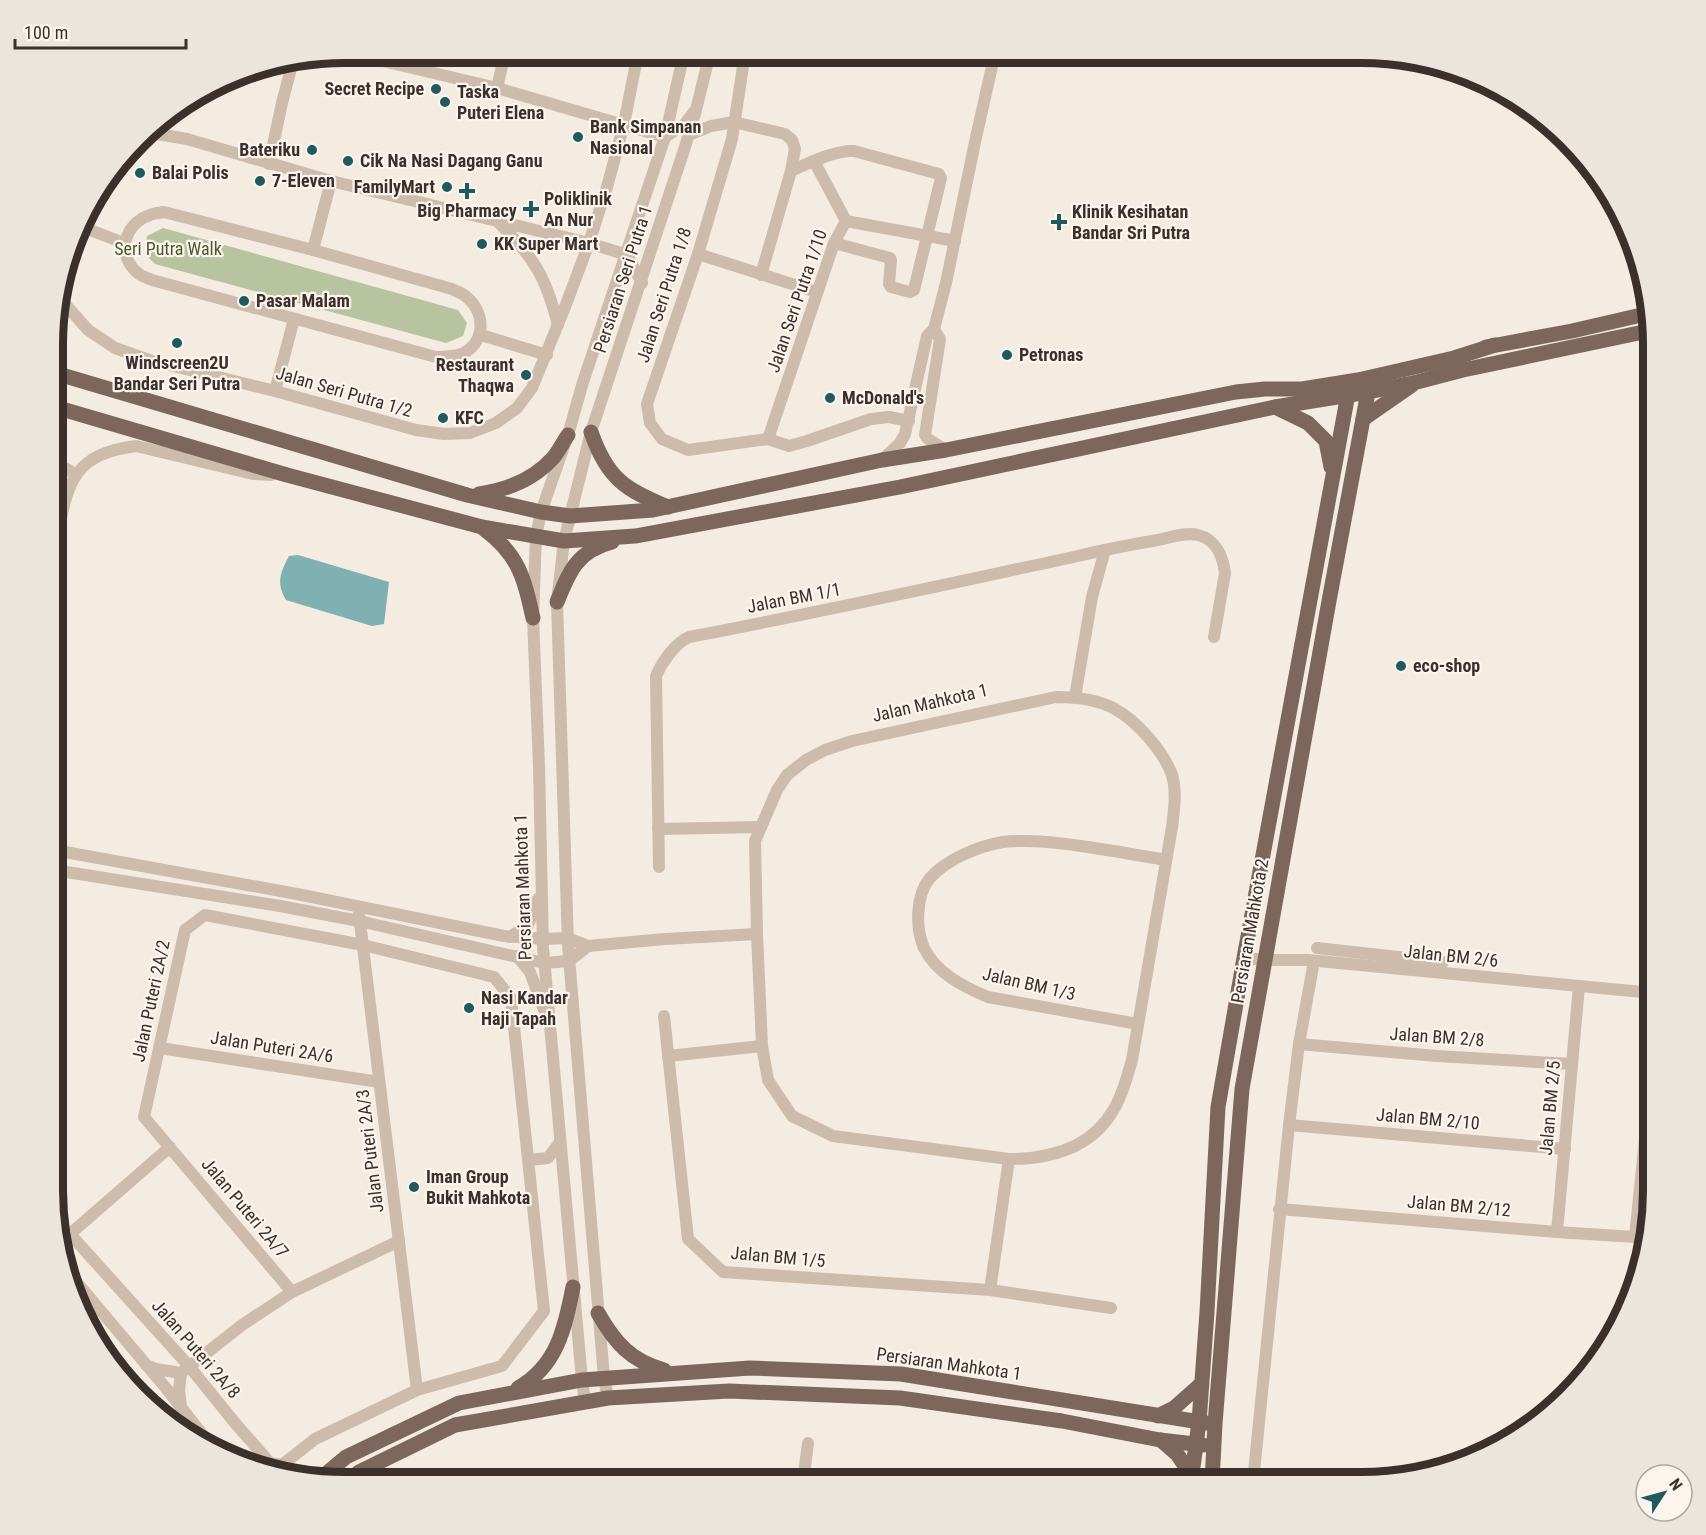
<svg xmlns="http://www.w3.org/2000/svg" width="1706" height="1535" font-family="'Roboto Condensed',sans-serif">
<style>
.green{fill:#b8c4a0}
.water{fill:#7fb0b2}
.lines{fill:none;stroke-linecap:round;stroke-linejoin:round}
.minor{stroke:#cdbbac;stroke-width:12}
.major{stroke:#7d675c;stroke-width:15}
.poi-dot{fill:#1f5a5e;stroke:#fbf5ee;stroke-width:2}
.labels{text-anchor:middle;stroke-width:4.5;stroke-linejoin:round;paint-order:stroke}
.poi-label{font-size:18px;font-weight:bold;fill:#3b302b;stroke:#fbf5ee;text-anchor:start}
.park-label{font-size:18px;fill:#4a5a2e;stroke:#fbf5ee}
.street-label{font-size:18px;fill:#3b302b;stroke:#fbf5ee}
.rim{fill:none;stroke:#3b302b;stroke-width:8}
</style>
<rect width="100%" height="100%" fill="#f4ebe1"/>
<!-- green -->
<path class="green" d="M 163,228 L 458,310 L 467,323 L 463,336 L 446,343 L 155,264 L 145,254 L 147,236 Z"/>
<!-- water -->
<path class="water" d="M 298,555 L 389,582 L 384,624 L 372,626 L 286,600 C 276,583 280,573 289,556 Z"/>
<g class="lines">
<!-- minor -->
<g class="minor">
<path d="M 349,53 L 497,88 L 665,137"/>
<path d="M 745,53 L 732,139 L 698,254 L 647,404 L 650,423 L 662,439 L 688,450 L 768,439 L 789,446 L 807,441 L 871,419 L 889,417 L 909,421"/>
<path d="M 497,88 L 505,53"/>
<path d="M 689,135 L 711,126 L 734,122 L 785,134 L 792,140 L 795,149 L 791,171 L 761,275"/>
<path d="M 143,136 L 157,134 L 187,139 L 331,181 L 589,243 L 627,255"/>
<path d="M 665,137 L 684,125 L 693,113"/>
<path d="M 814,161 L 846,221"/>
<path d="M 269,164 L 282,103 L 293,61"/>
<path d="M 791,171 C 809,163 835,150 854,151 L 939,174 L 941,178 L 914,290 L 910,292 L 891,287 L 889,284 L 891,260 L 890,258 L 834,243"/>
<path d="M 164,212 L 313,250 L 452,289 C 456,291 461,293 464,295 C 485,310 487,340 464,353 C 455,357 445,357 436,357 L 152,280 C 148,278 143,277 139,274 C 116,256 123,224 150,215 C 154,213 159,213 164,212 Z"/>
<path d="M 498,222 C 534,257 546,277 558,325"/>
<path d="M 82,227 L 124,243"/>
<path d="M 313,250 L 331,181"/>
<path d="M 698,254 L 817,292"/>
<path d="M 627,255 L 642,283"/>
<path d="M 60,292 L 65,304 L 88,330 L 115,348 L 149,360 L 275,391 L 416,430 L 444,434 L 470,433 L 496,423 L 517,408 L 532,388 L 565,307 L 589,243 L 607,187 L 624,124 L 638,53"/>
<path d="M 934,329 L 940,339 L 925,435 L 928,439 L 946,450"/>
<path d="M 481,335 L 547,355"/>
<path d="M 275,391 L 294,319"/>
<path d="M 768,439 L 834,243 L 846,221 L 955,241"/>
<path d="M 882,460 L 900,443 L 905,434 L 927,336 L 934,329 L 946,283 L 975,142 L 995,53"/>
<path d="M 55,468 C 64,466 68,469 75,475"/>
<path d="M 55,547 C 68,488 67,455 136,446 L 253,474 L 271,475"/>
<path d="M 1056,697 C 1075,697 1097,699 1115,709 C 1137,721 1164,752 1172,775 C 1177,792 1174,810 1172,827 L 1132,1060 C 1127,1077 1123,1094 1114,1109 C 1092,1148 1051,1159 1009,1159 L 833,1136 L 792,1116 L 768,1080 L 762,1046 L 757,934 L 755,841 L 777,790 L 787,775 L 806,760 L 825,750 L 852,741 Z"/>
<path d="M 1075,697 L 1092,597 L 1105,550"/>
<path d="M 658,829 L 761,827"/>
<path d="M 54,850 L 297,894 L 504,936 L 543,939 L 568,938 L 588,946 L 665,939 L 757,934"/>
<path d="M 659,867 L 656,676 C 662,662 675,643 689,637 C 816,613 943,585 1069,558 C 1098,551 1128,545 1158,540 C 1171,537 1186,532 1198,535 C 1216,539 1223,557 1225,573 L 1214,637"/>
<path d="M 54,870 L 280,906 L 359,921 L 544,963 L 569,961 L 588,946"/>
<path d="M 359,914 L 417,1390"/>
<path d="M 510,937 L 528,925 L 538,899"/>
<path d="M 1317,948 L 1443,962"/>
<path d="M 517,956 L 530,972 L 544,1010"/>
<path d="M 1244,958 L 1265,960 L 1308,960 L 1653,993"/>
<path d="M 664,1016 L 688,1239 L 723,1272 L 990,1290 L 1111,1308"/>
<path d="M 1138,1024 L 988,997 C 964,987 936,973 924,948 C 915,928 916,894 930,878 C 947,859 979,846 1003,842 C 1029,839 1055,842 1081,846 C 1109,850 1138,855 1166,860"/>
<path d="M 1299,1044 L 1437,1056 L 1572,1064"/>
<path d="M 160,1048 L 379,1082"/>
<path d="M 668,1056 L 762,1046"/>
<path d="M 1289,1125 L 1565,1149"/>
<path d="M 170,1147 L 70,1234 L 189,1366 L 235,1423 L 270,1463 L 282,1465 L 315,1439 L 417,1390 L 502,1366 L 544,1311 L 511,998 L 494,977 L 363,945 L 205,915 L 185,930 L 144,1117 L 292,1292"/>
<path d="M 529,1160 L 548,1158 L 560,1142"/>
<path d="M 1279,1209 L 1557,1232 L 1635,1237 L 1653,1059"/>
<path d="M 1557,1232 L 1579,986"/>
<path d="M 68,1272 L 165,1387 L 209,1443"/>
<path d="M 990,1290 L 1009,1159"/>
<path d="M 102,1346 L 142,1395"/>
<path d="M 146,1365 L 156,1369 L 181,1373 L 242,1325 L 292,1292 L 399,1241"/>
<path d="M 181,1373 L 179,1390 L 181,1407"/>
<path d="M 608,1398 L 604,1378 L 568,945 L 557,602 L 564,541 L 591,432 L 684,150 L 696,110 L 710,53"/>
<path d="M 585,1402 L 582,1380 L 543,947 L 539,766 L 533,618 L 536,536 L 541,512 L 568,435 L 583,382 L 665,137 L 684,53"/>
<path d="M 803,1482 L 808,1443"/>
<path d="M 1253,1482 L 1289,1125 L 1299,1044 L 1314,961"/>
</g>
<!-- major -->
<g class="major">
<path d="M 1486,347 L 1572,331 L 1650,313"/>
<path d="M 55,373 L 467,495 L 541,512 L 570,516 L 653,510 L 882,460 L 946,450 L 1236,392 L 1265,389 L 1302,389 L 1358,380 L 1454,358 L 1495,345"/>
<path d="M 55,407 L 287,475 L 482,527 L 564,541 L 635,536 L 900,487 L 1275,407 L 1368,392 L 1417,382 L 1463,370 L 1653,330"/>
<path d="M 1275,407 L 1308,423 L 1326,441 L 1331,467"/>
<path d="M 1363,419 L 1412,385"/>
<path d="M 591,432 C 607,478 625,490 668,507"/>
<path d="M 479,494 C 507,490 533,480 553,458 C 559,451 563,442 568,435"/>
<path d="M 484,529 C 519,555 524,578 533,618"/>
<path d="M 557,602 C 569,572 577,551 612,542"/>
<path d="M 598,1313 C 615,1343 631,1361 664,1370"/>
<path d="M 518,1388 C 557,1366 565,1328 573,1287"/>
<path d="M 1158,1416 L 1174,1408 L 1201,1384"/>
<path d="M 1161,1440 L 1177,1454 L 1192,1476"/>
<path d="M 321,1478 L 346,1457 L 459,1403 L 582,1380 L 750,1368 L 901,1374 L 1206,1423"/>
<path d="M 347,1482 L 359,1472 L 455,1425 L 608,1398 L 729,1391 L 900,1398 L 1062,1421 L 1160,1440 L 1203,1445"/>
<path d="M 1191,1482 L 1199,1422 L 1207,1312 L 1218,1107 L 1244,958 L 1348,394 L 1353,386"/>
<path d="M 1212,1482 L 1215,1424 L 1242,1089 L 1329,601 L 1368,392"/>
</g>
</g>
<!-- markers -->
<g class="poi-dot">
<circle cx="436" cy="89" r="6"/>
<circle cx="445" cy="102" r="6"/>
<circle cx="578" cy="137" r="6"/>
<circle cx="312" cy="150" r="6"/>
<circle cx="348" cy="161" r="6"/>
<circle cx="140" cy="173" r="6"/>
<circle cx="260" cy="181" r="6"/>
<circle cx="447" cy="187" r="6"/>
<path d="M464 182h6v6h6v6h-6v6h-6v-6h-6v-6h6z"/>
<path d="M528 200h6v6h6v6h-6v6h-6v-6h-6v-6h6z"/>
<path d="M1056 213h6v6h6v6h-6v6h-6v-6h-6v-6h6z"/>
<circle cx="482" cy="244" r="6"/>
<circle cx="244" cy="301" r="6"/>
<circle cx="177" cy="343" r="6"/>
<circle cx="1007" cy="355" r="6"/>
<circle cx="526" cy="375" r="6"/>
<circle cx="830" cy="398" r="6"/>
<circle cx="443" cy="418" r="6"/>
<circle cx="1401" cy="666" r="6"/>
<circle cx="469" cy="1008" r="6"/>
<circle cx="414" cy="1187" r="6"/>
</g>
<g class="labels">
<!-- poi labels -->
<g class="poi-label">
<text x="424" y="95" text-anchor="end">Secret Recipe</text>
<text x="457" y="98">Taska<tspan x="457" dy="21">Puteri Elena</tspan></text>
<text x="590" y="133">Bank Simpanan<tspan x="590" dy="21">Nasional</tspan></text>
<text x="300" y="156" text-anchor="end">Bateriku</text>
<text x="360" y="167">Cik Na Nasi Dagang Ganu</text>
<text x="152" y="179">Balai Polis</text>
<text x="272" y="187">7-Eleven</text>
<text x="435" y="193" text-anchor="end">FamilyMart</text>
<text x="544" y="205">Poliklinik<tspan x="544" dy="21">An Nur</tspan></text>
<text x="467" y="217" text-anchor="middle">Big Pharmacy</text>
<text x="1072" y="218">Klinik Kesihatan<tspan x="1072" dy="21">Bandar Sri Putra</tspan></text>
<text x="494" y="250">KK Super Mart</text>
<text x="256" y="307">Pasar Malam</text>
<text x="1019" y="361">Petronas</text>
<text x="177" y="369" text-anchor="middle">Windscreen2U<tspan x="177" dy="21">Bandar Seri Putra</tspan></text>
<text x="514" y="371" text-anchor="end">Restaurant<tspan x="514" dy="21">Thaqwa</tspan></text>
<text x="842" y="404">McDonald's</text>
<text x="455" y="424">KFC</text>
<text x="1413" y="672">eco-shop</text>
<text x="481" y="1004">Nasi Kandar<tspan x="481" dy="21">Haji Tapah</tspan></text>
<text x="426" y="1183">Iman Group<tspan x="426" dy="21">Bukit Mahkota</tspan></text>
</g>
<!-- park labels -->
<g class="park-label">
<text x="168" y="255">Seri Putra Walk</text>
</g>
<!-- street labels -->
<g class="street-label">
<text transform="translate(623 279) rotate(-72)" y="6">Persiaran Seri Putra 1</text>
<text transform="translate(664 295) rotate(-72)" y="6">Jalan Seri Putra 1/8</text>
<text transform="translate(797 301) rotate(-71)" y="6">Jalan Seri Putra 1/10</text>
<text transform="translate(344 392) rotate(16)" y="6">Jalan Seri Putra 1/2</text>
<text transform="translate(794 598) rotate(-11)" y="6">Jalan BM 1/1</text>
<text transform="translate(930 703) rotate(-13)" y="6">Jalan Mahkota 1</text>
<text transform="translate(523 887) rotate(-92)" y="6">Persiaran Mahkota 1</text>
<text transform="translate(1250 931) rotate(-80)" y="6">Persiaran Mahkota 2</text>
<text transform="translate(1451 956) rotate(6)" y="6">Jalan BM 2/6</text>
<text transform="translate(1029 984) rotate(13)" y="6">Jalan BM 1/3</text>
<text transform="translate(151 1001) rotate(-78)" y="6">Jalan Puteri 2A/2</text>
<text transform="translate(1437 1037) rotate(4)" y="6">Jalan BM 2/8</text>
<text transform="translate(272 1047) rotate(9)" y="6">Jalan Puteri 2A/6</text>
<text transform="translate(1550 1108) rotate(-85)" y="6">Jalan BM 2/5</text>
<text transform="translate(1428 1119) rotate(5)" y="6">Jalan BM 2/10</text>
<text transform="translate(370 1151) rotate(-97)" y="6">Jalan Puteri 2A/3</text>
<text transform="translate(1459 1206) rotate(5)" y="6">Jalan BM 2/12</text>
<text transform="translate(245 1208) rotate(50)" y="6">Jalan Puteri 2A/7</text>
<text transform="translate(778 1257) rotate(5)" y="6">Jalan BM 1/5</text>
<text transform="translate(196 1349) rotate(49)" y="6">Jalan Puteri 2A/8</text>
<text transform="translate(949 1364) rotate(8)" y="6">Persiaran Mahkota 1</text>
</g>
</g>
<!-- crop -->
<path d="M0 0H1706V1535H0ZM345 63H1361A282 282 0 0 1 1643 345V1190A282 282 0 0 1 1361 1472H345A282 282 0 0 1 63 1190V345A282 282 0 0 1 345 63Z" fill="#ece5de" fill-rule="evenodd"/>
<path class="rim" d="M345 63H1361A282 282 0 0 1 1643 345V1190A282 282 0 0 1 1361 1472H345A282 282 0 0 1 63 1190V345A282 282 0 0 1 345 63Z"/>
<!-- north arrow -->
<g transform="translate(1664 1493) rotate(54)"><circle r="28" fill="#fbf5ee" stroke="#aea6a0" stroke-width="1.5"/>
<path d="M0-4.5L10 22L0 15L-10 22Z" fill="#1f5a5e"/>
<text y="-9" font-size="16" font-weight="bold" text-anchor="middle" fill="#3b302b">N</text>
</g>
<!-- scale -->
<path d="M15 39v9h171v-9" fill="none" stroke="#3b302b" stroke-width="3"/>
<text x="24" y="39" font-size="18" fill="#3b302b" stroke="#fbf5ee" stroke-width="4.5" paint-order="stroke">100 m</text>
</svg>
